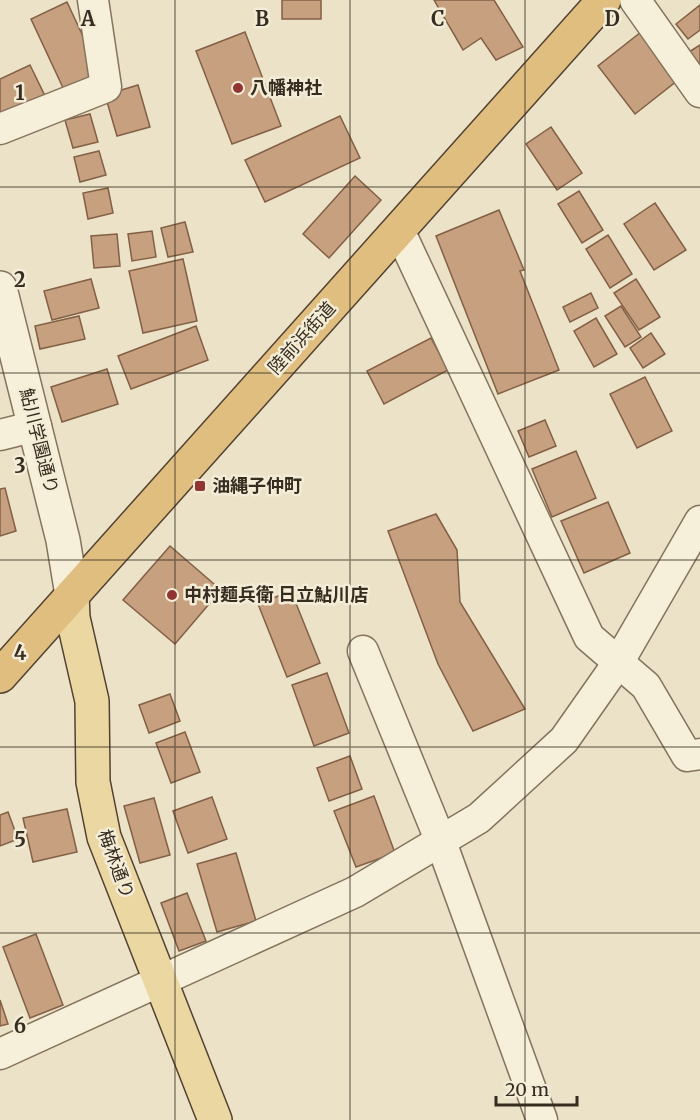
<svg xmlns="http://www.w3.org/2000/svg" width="700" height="1120" font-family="Merriweather,'Noto Sans JP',serif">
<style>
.building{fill:#c6a07f;stroke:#836045;stroke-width:1.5}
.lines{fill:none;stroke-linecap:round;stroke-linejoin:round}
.minor-casing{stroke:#85745d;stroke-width:33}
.tertiary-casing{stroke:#85745d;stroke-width:36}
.primary-casing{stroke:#534231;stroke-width:36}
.trunk-casing{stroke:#534231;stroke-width:36}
.minor{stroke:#f6efd9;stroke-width:30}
.tertiary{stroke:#f6efd9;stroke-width:33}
.primary{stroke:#ebd7a2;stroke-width:33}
.trunk{stroke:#e0be80;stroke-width:33}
.grid{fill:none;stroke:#372c20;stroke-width:1.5;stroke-opacity:0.55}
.poi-dot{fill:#903532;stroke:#f3ecd6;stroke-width:2}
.labels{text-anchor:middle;stroke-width:5;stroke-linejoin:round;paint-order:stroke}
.poi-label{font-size:18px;font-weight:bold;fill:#372c20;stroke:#f3ecd6;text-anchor:start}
.street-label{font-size:18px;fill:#372c20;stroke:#f3ecd6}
.grid-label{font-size:20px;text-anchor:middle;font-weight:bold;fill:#372c20;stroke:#f3ecd6;stroke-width:5;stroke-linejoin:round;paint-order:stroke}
</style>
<rect width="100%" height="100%" fill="#ebe2c7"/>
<!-- building -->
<g class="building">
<rect x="282" y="0" width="39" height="19"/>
<path d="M 434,0 L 494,0 L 523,47 L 496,60 L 481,38 L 463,50 Z"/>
<path d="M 67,2 L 101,75 L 65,92 L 31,19 Z"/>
<path d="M 700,5 L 700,30 L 688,39 L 676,24 Z"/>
<path d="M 245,32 L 281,126 L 232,144 L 196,51 Z"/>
<path d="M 641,32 L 678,80 L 635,114 L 598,66 Z"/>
<path d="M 700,45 L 700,68 L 689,52 Z"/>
<path d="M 30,65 L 46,98 L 0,119 L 0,79 Z"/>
<path d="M 138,85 L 150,127 L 117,136 L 105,95 Z"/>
<path d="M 90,114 L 98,142 L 73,148 L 65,120 Z"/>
<path d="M 340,116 L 360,158 L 265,202 L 245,160 Z"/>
<path d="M 551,127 L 582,173 L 557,190 L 526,144 Z"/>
<path d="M 99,151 L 106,175 L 80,182 L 74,157 Z"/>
<path d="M 355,176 L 381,200 L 329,258 L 303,234 Z"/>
<path d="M 108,188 L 113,213 L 88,219 L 83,193 Z"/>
<path d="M 579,191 L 603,230 L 582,243 L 558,204 Z"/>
<path d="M 655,203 L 686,250 L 654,270 L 624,224 Z"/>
<path d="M 499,210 L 524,270 L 520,271 L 559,370 L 498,394 L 436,236 Z"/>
<path d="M 185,222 L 193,252 L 168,257 L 161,228 Z"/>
<path d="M 152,231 L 156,257 L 132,261 L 128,234 Z"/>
<path d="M 117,234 L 120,266 L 94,268 L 91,236 Z"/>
<path d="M 608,235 L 632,274 L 610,288 L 586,249 Z"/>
<path d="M 183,259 L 197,321 L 143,333 L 129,271 Z"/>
<path d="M 91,279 L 99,308 L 52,320 L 44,291 Z"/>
<path d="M 636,279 L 660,317 L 639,330 L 614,293 Z"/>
<path d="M 591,293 L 598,308 L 570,322 L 563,307 Z"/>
<path d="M 621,306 L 641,337 L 625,347 L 605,316 Z"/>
<path d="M 79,316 L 85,339 L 40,349 L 35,326 Z"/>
<path d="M 596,318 L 617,354 L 594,367 L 574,331 Z"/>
<path d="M 196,326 L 208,360 L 131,389 L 118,356 Z"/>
<path d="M 651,333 L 665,354 L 643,368 L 630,348 Z"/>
<path d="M 431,338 L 448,370 L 384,404 L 367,371 Z"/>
<path d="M 107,369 L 118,404 L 62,422 L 51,387 Z"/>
<path d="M 645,377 L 672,431 L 637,448 L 610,394 Z"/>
<path d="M 545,420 L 556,446 L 529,457 L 518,431 Z"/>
<path d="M 576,451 L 596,498 L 552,517 L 532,469 Z"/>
<path d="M 5,488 L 16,531 L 0,536 L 0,489 Z"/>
<path d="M 608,502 L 630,553 L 584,573 L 561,521 Z"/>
<path d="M 436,514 L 457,550 L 460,602 L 525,709 L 473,731 L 438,664 L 388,531 Z"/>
<path d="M 170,546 L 221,590 L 175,644 L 123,600 Z"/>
<path d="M 291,591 L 320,663 L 287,677 L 258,604 Z"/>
<path d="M 327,673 L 349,733 L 314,746 L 292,685 Z"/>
<path d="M 170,694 L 180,721 L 149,733 L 139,705 Z"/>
<path d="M 185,732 L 200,772 L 171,783 L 156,743 Z"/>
<path d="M 350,756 L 362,789 L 329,801 L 317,768 Z"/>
<path d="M 374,796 L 395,853 L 356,867 L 334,811 Z"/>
<path d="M 212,797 L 227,839 L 188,853 L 173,811 Z"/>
<path d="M 154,798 L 170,855 L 140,863 L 124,806 Z"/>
<path d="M 67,809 L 77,852 L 33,862 L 23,818 Z"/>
<path d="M 8,812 L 18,839 L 0,846 L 0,815 Z"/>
<path d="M 236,853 L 256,921 L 217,932 L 197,864 Z"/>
<path d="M 187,893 L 206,941 L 179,951 L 161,903 Z"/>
<path d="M 36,934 L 63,1005 L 30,1018 L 3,947 Z"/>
<path d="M 0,1000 L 8,1024 L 0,1026 Z"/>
</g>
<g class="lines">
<!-- minor casing -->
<g class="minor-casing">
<g id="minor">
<path d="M 635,0 L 700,92"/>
<path d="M 0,129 L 106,87 L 93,0"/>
<path d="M 399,230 L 589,637 L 646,686 L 687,756 L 700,754"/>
<path d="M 0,435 L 36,426"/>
<path d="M 363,651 L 441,842 L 542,1120"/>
<path d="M 0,1054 L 355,892 L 479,818 L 564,740 L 618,663 L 700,521"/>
</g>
</g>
<!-- tertiary casing -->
<g class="tertiary-casing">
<path id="tertiary" d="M 0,288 L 63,540 L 72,595"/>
</g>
<!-- primary casing -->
<g class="primary-casing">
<path id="primary" d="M 72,595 L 73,618 L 92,701 L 93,782 L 104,837 L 215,1120"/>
</g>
<!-- trunk casing -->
<g class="trunk-casing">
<path id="trunk" d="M 0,676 L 604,0"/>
</g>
<!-- minor -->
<use href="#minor" class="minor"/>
<!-- tertiary -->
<use href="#tertiary" class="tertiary"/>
<!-- primary -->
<use href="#primary" class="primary"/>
<!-- trunk -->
<use href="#trunk" class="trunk"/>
</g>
<!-- grid -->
<path class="grid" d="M 175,0 L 175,1120M 350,0 L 350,1120M 525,0 L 525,1120M 0,187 L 700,187M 0,373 L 700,373M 0,560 L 700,560M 0,747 L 700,747M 0,933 L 700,933"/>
<!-- markers -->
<g class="poi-dot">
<circle cx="238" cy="88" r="6"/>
<rect x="194" y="480" width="12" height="12" rx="3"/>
<circle cx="172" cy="595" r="6"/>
</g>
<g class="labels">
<!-- poi labels -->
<g class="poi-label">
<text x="250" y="94">八幡神社</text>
<text x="212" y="492">油縄子仲町</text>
<text x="184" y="601">中村麺兵衛 日立鮎川店</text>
</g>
<!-- street labels -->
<g class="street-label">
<text transform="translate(302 338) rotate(-48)" y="6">陸前浜街道</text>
<text transform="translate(39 441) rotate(76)" y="6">鮎川学園通り</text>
<text transform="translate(116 864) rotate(70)" y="6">梅林通り</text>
</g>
</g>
<g class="grid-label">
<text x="88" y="26">A</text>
<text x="262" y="26">B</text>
<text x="438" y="26">C</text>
<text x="612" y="26">D</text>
<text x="20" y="100">1</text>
<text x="20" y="287">2</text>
<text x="20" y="473">3</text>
<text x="20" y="660">4</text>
<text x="20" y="847">5</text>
<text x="20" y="1033">6</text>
</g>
<!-- scale -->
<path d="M496 1096v9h81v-9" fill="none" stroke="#372c20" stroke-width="3"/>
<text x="505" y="1096" font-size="18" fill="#372c20" stroke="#f3ecd6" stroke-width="4.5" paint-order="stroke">20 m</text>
</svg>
